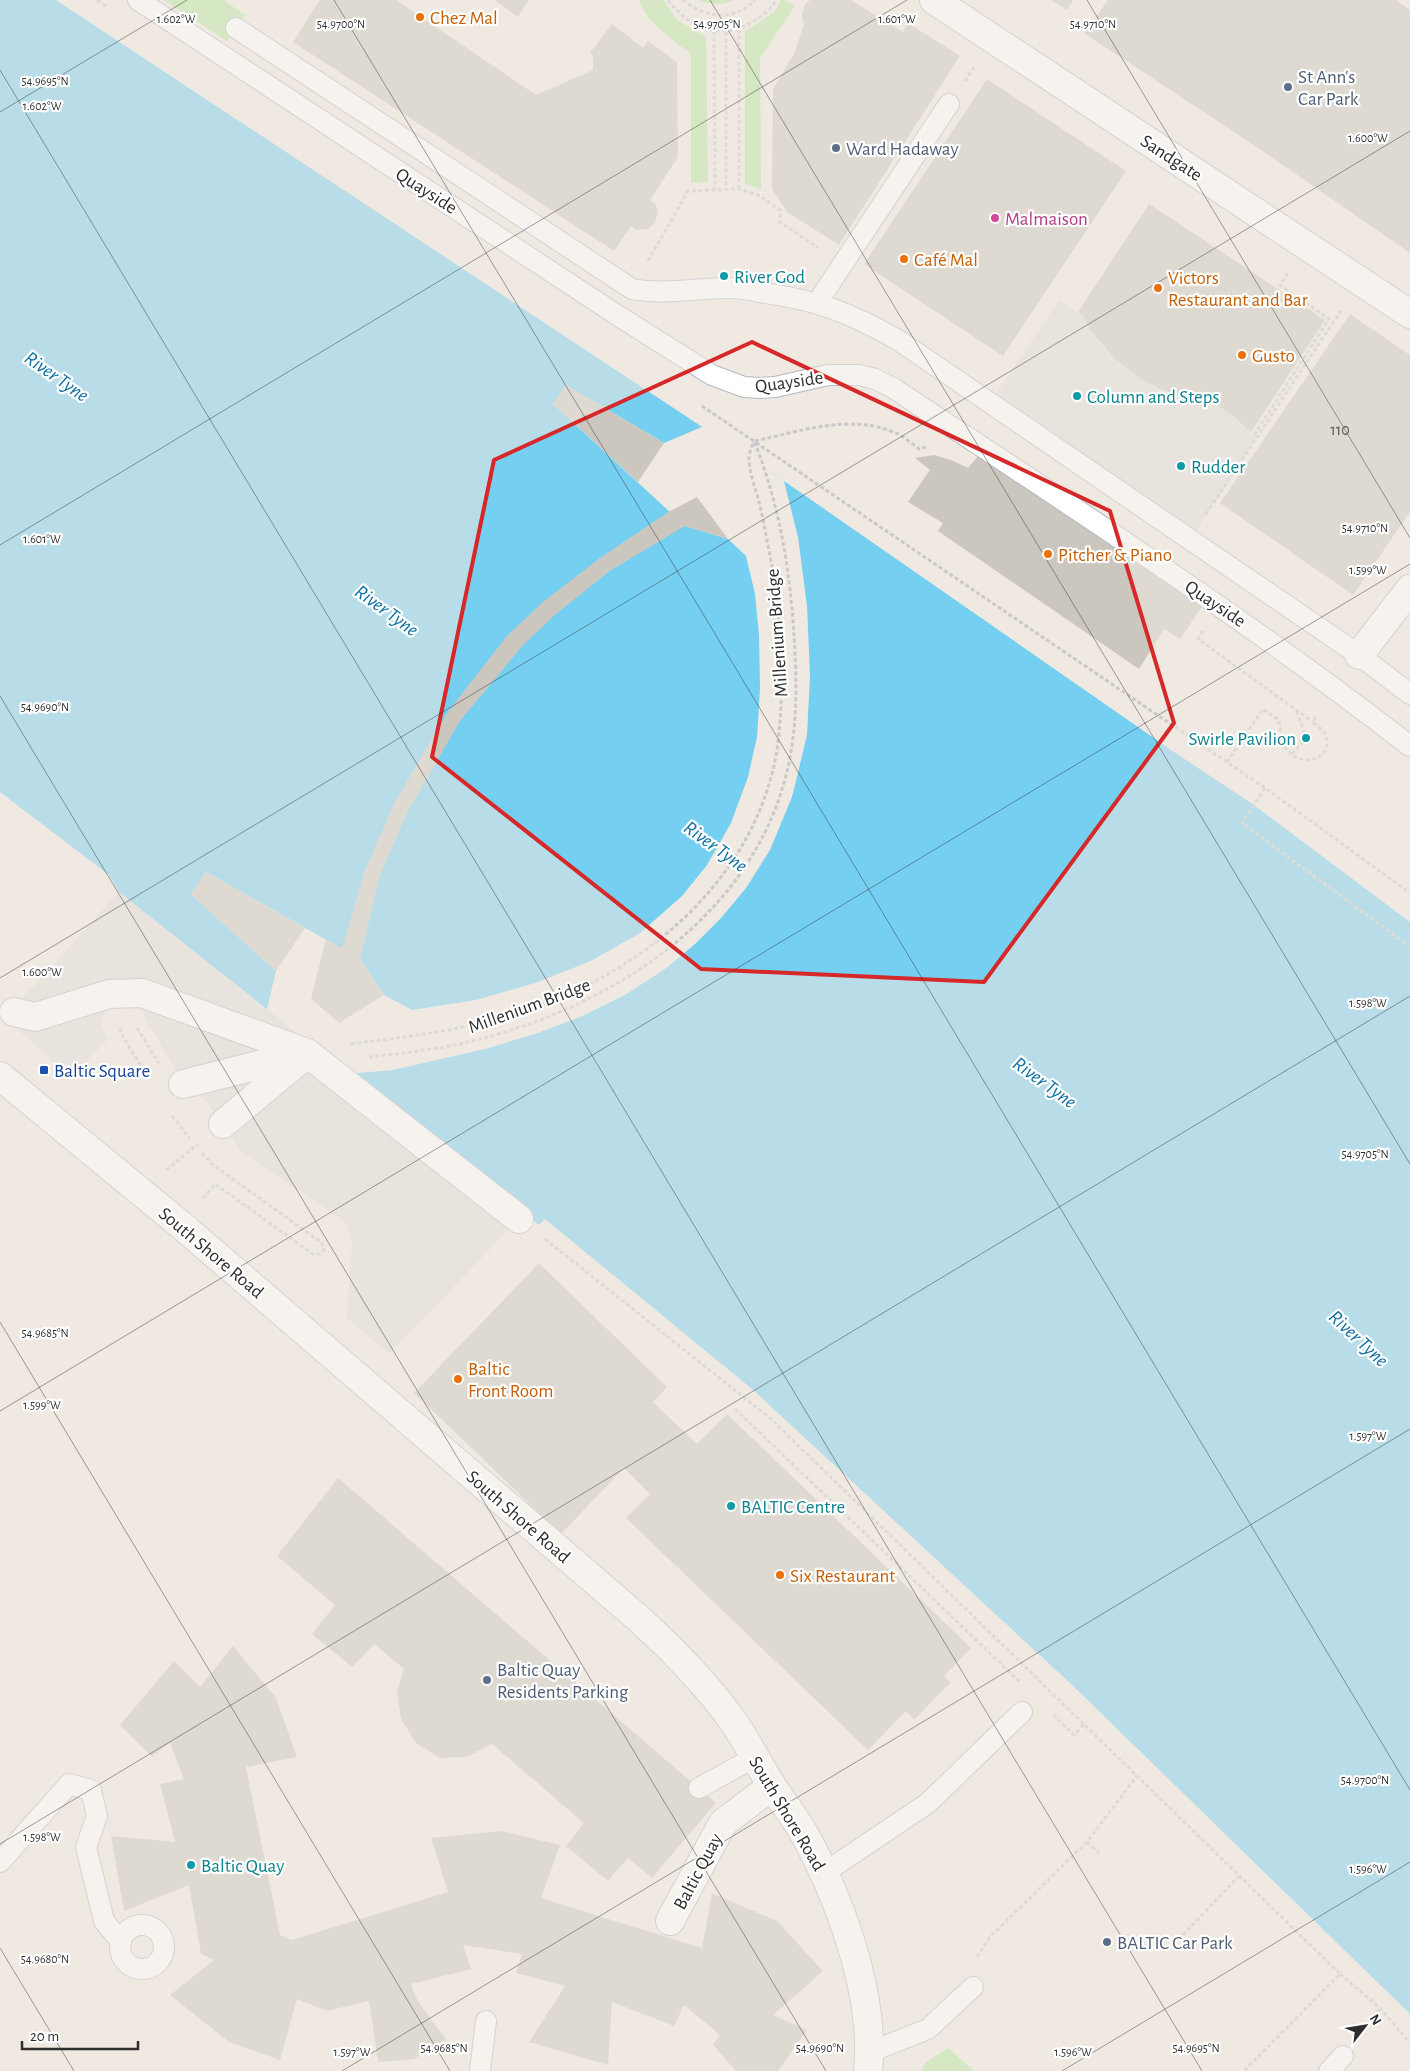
<svg xmlns="http://www.w3.org/2000/svg" width="1410" height="2071" font-family="'Alegreya Sans',sans-serif">
<style>
.green{fill:#b6e59e}
.plaza{fill:#dfdcd8}
.water{fill:#75cff0}
.pier{fill:#efe9e1}
.building{fill:#cbc7bf}
.lines{fill:none;stroke-linecap:round;stroke-linejoin:round}
.lane-casing{stroke:#b4b7c1;stroke-width:22}
.street-casing{stroke:#b4b7c1;stroke-width:30}
.path{stroke:#c9c9c9;stroke-width:3;stroke-dasharray:4 2.5;stroke-linecap:butt}
.lane{stroke:#fff;stroke-width:20}
.street{stroke:#fff;stroke-width:28}
.marked{fill:none;stroke:#d62828;stroke-width:4;stroke-linejoin:round}
.ticks{fill:none;stroke:#2e2e2e;stroke-width:1;stroke-opacity:0.45}
.food-dot{fill:#e8710a;stroke:#fff;stroke-width:2}
.service-dot{fill:#5c6f8a;stroke:#fff;stroke-width:2}
.hotel-dot{fill:#d1479c;stroke:#fff;stroke-width:2}
.culture-dot{fill:#0f9aa8;stroke:#fff;stroke-width:2}
.transit-dot{fill:#1a4fb4;stroke:#fff;stroke-width:2}
.labels{text-anchor:middle;stroke-width:4.5;stroke-linejoin:round;paint-order:stroke}
.number-label{font-size:16px;fill:#555452}
.food-label{font-size:19px;fill:#c56008;stroke:#fff;text-anchor:start}
.service-label{font-size:19px;fill:#4e5e75;stroke:#fff;text-anchor:start}
.street-label{font-size:19px;fill:#2e2e2e;stroke:#fff}
.hotel-label{font-size:19px;fill:#b23c85;stroke:#fff;text-anchor:start}
.culture-label{font-size:19px;fill:#0d838f;stroke:#fff;text-anchor:start}
.transit-label{font-size:19px;fill:#164399;stroke:#fff;text-anchor:start}
.water-label{font-size:20px;font-style:italic;fill:#0d6fa3;stroke:#fff}
.ticks-label{font-size:12px;text-anchor:middle;fill:#2e2e2e;stroke:#fff;stroke-width:4.5;stroke-linejoin:round;paint-order:stroke}
</style>
<rect width="100%" height="100%" fill="#efe9e1"/>
<!-- green -->
<g class="green">
<path d="M 164,0 L 223,0 L 245,15 L 227,41 Z"/>
<path d="M 639,0 L 664,0 L 677,20 L 706,37 L 708,182 L 691,183 L 691,54 C 674,41 645,21 639,0 Z"/>
<path d="M 699,0 L 733,0 C 722,6 710,5 699,0 Z"/>
<path d="M 781,0 L 785,0 L 795,6 L 760,58 L 761,189 L 745,184 L 745,32 L 775,11 Z"/>
<path d="M 948,2048 L 974,2071 L 921,2071 L 926,2062 Z"/>
</g>
<!-- plaza -->
<g class="plaza">
<path d="M 1059,300 L 1083,316 L 1089,329 L 1100,343 L 1115,359 L 1141,379 L 1160,389 L 1180,396 L 1199,401 L 1209,400 L 1232,415 L 1257,438 L 1190,540 L 990,403 Z"/>
<path d="M 119,892 L 315,1048 L 519,1219 L 389,1354 L 347,1318 L 352,1242 L 345,1222 L 242,1152 L 205,1100 L 198,1095 L 190,1095 L 142,1012 L 129,1001 L 114,1004 L 104,1015 L 101,1026 L 108,1039 L 71,1077 L 7,1020 L 22,999 Z"/>
</g>
<!-- water -->
<path class="water" d="M 0,0 L 56,0 L 784,481 L 1174,752 L 1254,805 L 1410,922 L 1410,2014 L 1071,1684 L 752,1389 L 545,1219 L 539,1225 L 119,892 L 109,875 L 0,792 Z"/>
<!-- pier -->
<path class="pier" d="M 566,385 L 664,443 L 704,426 L 784,481 L 798,537 L 807,606 L 810,676 L 807,735 L 792,797 L 770,850 L 746,888 L 722,917 L 695,944 L 665,969 L 625,995 L 580,1017 L 538,1033 L 485,1049 L 393,1070 L 347,1074 L 267,1009 L 276,971 L 191,894 L 206,872 L 360,959 L 384,995 L 412,1010 L 476,1000 L 535,983 L 591,961 L 640,933 L 682,896 L 707,865 L 731,823 L 748,777 L 757,737 L 760,689 L 759,635 L 755,594 L 746,556 L 728,539 L 685,526 L 553,404 Z"/>
<!-- building -->
<g class="building">
<path d="M 320,0 L 396,0 L 536,95 L 593,70 L 593,56 L 590,53 L 612,24 L 643,48 L 648,41 L 677,62 L 678,157 L 650,200 L 656,205 L 658,211 L 655,222 L 648,229 L 636,230 L 631,226 L 614,251 L 293,42 Z"/>
<path d="M 494,0 L 529,0 L 518,17 Z"/>
<path d="M 810,0 L 851,0 L 903,32 L 908,23 L 960,56 L 839,245 L 787,212 L 772,189 L 773,89 L 794,54 L 804,25 L 802,15 L 805,4 Z"/>
<path d="M 1051,0 L 1073,0 L 1067,10 Z"/>
<path d="M 1108,0 L 1396,0 L 1410,10 L 1410,253 L 1261,150 L 1084,33 Z"/>
<path d="M 987,79 L 1126,171 L 1003,356 L 864,264 Z"/>
<path d="M 1149,204 L 1325,320 L 1251,432 L 1232,415 L 1209,400 L 1199,401 L 1180,396 L 1160,389 L 1141,379 L 1115,359 L 1089,329 L 1083,316 L 1078,312 Z"/>
<path d="M 1350,314 L 1410,355 L 1410,512 L 1353,595 L 1220,503 Z"/>
<path d="M 566,385 L 664,443 L 638,482 L 553,404 Z"/>
<path d="M 934,455 L 951,460 L 968,468 L 978,456 L 1202,607 L 1180,639 L 1164,629 L 1139,669 L 938,531 L 943,523 L 908,502 L 930,470 L 915,458 Z"/>
<path d="M 697,497 L 728,539 L 685,526 L 611,570 L 556,614 L 524,644 L 460,721 L 408,811 L 380,875 L 360,959 L 384,995 L 339,1023 L 311,999 L 326,939 L 342,949 L 365,870 L 395,802 L 447,713 L 507,636 L 543,602 L 600,558 L 670,511 Z"/>
<path d="M 206,872 L 305,928 L 276,971 L 191,894 Z"/>
<path d="M 539,1263 L 667,1387 L 653,1402 L 697,1444 L 727,1414 L 971,1648 L 944,1676 L 951,1682 L 914,1720 L 906,1711 L 868,1750 L 626,1518 L 650,1494 L 624,1468 L 561,1534 L 414,1393 Z"/>
<path d="M 338,1478 L 716,1803 L 652,1878 L 628,1858 L 608,1881 L 566,1846 L 584,1823 L 492,1744 L 466,1757 L 440,1758 L 416,1743 L 401,1719 L 397,1692 L 404,1669 L 374,1644 L 352,1667 L 312,1634 L 335,1605 L 277,1556 Z"/>
<path d="M 233,1646 L 276,1698 L 297,1757 L 246,1767 L 280,1935 L 292,1940 L 448,1892 L 431,1838 L 502,1831 L 560,1845 L 541,1898 L 702,1948 L 712,1893 L 777,1921 L 823,1971 L 773,2015 L 807,2030 L 778,2071 L 736,2071 L 713,2045 L 720,2035 L 684,2005 L 674,2026 L 612,2002 L 608,2065 L 529,2042 L 565,1986 L 516,1973 L 522,1954 L 463,1945 L 471,1969 L 411,1984 L 418,2002 L 446,2039 L 414,2059 L 378,2062 L 369,2001 L 327,2011 L 297,1999 L 280,2060 L 229,2042 L 170,1995 L 214,1960 L 201,1954 L 189,1885 L 124,1911 L 111,1836 L 175,1842 L 160,1784 L 184,1779 L 170,1743 L 152,1757 L 120,1725 L 174,1661 L 200,1687 Z"/>
</g>
<g class="lines">
<!-- lane casing -->
<g class="lane-casing">
<g id="lane">
<path d="M 138,0 L 617,315 L 712,375 L 744,387 L 760,388 L 775,387 L 828,375 L 859,375 L 875,379 L 893,388 C 1068,504 1244,617 1410,746"/>
<path d="M 236,28 L 632,289 C 663,295 696,288 728,288 C 740,287 753,291 765,293 C 820,301 850,313 898,340 L 1359,655 L 1410,694"/>
<path d="M 817,303 L 949,104"/>
<path d="M 699,1788 L 755,1757"/>
<path d="M 0,1862 L 69,1784 L 91,1790 L 97,1816 L 86,1847 L 104,1921 L 121,1942"/>
<path d="M 824,1873 L 928,1803 L 1022,1712"/>
<circle cx="142" cy="1947" r="22"/>
<path d="M 870,2052 L 928,2029 L 973,1987"/>
<path d="M 480,2071 L 486,2021"/>
<path d="M 1329,2071 L 1343,2056"/>
</g>
</g>
<!-- street casing -->
<g class="street-casing">
<g id="street">
<path d="M 934,0 L 1410,314"/>
<path d="M 1359,655 L 1410,589"/>
<path d="M 14,1012 L 35,1017 L 109,994 L 142,993 L 307,1053 L 519,1219"/>
<path d="M 0,1076 L 181,1225 L 638,1618 C 673,1650 708,1685 735,1724 C 748,1744 759,1765 772,1786 C 782,1801 793,1815 802,1830 C 839,1895 876,1995 868,2071"/>
<path d="M 183,1084 L 307,1053"/>
<path d="M 223,1124 L 302,1058"/>
<path d="M 670,1921 L 723,1823 L 772,1786"/>
</g>
</g>
<!-- path -->
<g class="path">
<path d="M 97,0 L 107,7"/>
<path d="M 668,0 C 691,30 720,41 754,21 C 763,15 771,10 776,0"/>
<path d="M 683,0 C 704,18 735,22 755,0"/>
<path d="M 714,31 L 715,189"/>
<path d="M 726,32 L 726,189"/>
<path d="M 965,81 L 974,67"/>
<path d="M 739,189 L 739,29"/>
<path d="M 648,261 L 688,191 L 739,189 L 760,196 L 780,210 L 780,222 L 818,248"/>
<path d="M 702,406 L 1265,788 L 1410,893"/>
<path d="M 1254,435 L 1329,319 L 1280,285 L 1288,273"/>
<path d="M 755,441 C 801,431 854,412 900,435 C 906,439 913,444 919,449 L 926,447"/>
<path d="M 1206,514 L 1342,309"/>
<path d="M 1203,631 L 1198,639 L 1313,722"/>
<path d="M 1292,754 L 1306,738 L 1296,709"/>
<path d="M 1227,762 L 1263,709 L 1279,720 C 1280,729 1281,739 1285,747 C 1300,771 1334,758 1326,736 C 1324,730 1317,726 1313,722 L 1317,715"/>
<path d="M 1265,788 L 1242,823 L 1410,947"/>
<path d="M 120,1028 L 122,1035 L 149,1079"/>
<path d="M 137,1028 L 159,1063"/>
<path d="M 351,1044 C 411,1036 473,1029 531,1009 C 644,970 749,884 775,761 C 784,713 782,661 778,613 C 775,577 767,540 760,505 C 756,490 749,473 749,458 C 749,453 752,446 754,441"/>
<path d="M 369,1057 C 401,1053 433,1050 464,1043 C 603,1011 746,924 785,779 C 798,733 797,682 794,635 C 790,570 779,502 754,441"/>
<path d="M 172,1116 L 190,1138"/>
<path d="M 202,1153 L 212,1164 L 322,1243 L 324,1250 L 320,1254 L 313,1254 L 215,1184 L 203,1198"/>
<path d="M 166,1170 L 198,1144"/>
<path d="M 545,1239 L 771,1419 L 1340,1974 L 1244,2071"/>
<path d="M 735,1409 L 1020,1682"/>
<path d="M 1053,1715 L 1074,1735 L 1084,1724"/>
<path d="M 1087,1842 L 1101,1855"/>
<path d="M 1183,1935 L 1239,1876"/>
<path d="M 977,1957 L 990,1937 L 1087,1842 L 1137,1776"/>
<path d="M 1340,1974 L 1380,2008 L 1410,2043"/>
<path d="M 1361,2033 L 1380,2008"/>
</g>
<!-- lane -->
<use href="#lane" class="lane"/>
<!-- street -->
<use href="#street" class="street"/>
</g>
<!-- marked area -->
<path d="M0 0H1410V2071H0ZM 752,342 L 1110,511 L 1174,723 L 984,982 L 701,969 L 432,757 L 494,460 Z" fill="#efe9e1" fill-opacity=".55" fill-rule="evenodd"/>
<path class="marked" d="M 752,342 L 1110,511 L 1174,723 L 984,982 L 701,969 L 432,757 L 494,460 Z"/>
<!-- ticks -->
<path class="ticks" d="M 334,0 L 1410,1790M 710,0 L 1410,1164M 1087,0 L 1410,538M 0,70 L 1202,2071M 0,112 L 187,0M 0,545 L 907,0M 0,696 L 826,2071M 0,978 L 1410,131M 0,1322 L 450,2071M 0,1411 L 1410,564M 0,1844 L 1410,996M 0,1948 L 74,2071M 342,2071 L 1410,1429M 1062,2071 L 1410,1862"/>
<!-- markers -->
<g class="food-dot">
<circle cx="420" cy="17" r="5"/>
<circle cx="904" cy="259" r="5"/>
<circle cx="1158" cy="288" r="5"/>
<circle cx="1242" cy="355" r="5"/>
<circle cx="1048" cy="554" r="5"/>
<circle cx="458" cy="1379" r="5"/>
<circle cx="780" cy="1575" r="5"/>
</g>
<g class="service-dot">
<circle cx="1288" cy="87" r="5"/>
<circle cx="836" cy="148" r="5"/>
<circle cx="487" cy="1680" r="5"/>
<circle cx="1107" cy="1942" r="5"/>
</g>
<circle class="hotel-dot" cx="995" cy="218" r="5"/>
<g class="culture-dot">
<circle cx="724" cy="276" r="5"/>
<circle cx="1077" cy="396" r="5"/>
<circle cx="1181" cy="466" r="5"/>
<circle cx="1306" cy="738" r="5"/>
<circle cx="731" cy="1506" r="5"/>
<circle cx="191" cy="1865" r="5"/>
</g>
<rect class="transit-dot" x="39" y="1065" width="10" height="10" rx="2.5"/>
<g class="labels">
<!-- number labels -->
<g class="number-label">
<text x="1340" y="435">110</text>
</g>
<!-- food labels -->
<g class="food-label">
<text x="430" y="24">Chez Mal</text>
<text x="914" y="266">Café Mal</text>
<text x="1168" y="284">Victors<tspan x="1168" dy="22">Restaurant and Bar</tspan></text>
<text x="1252" y="362">Gusto</text>
<text x="1058" y="561">Pitcher &amp; Piano</text>
<text x="468" y="1375">Baltic<tspan x="468" dy="22">Front Room</tspan></text>
<text x="790" y="1582">Six Restaurant</text>
</g>
<!-- service labels -->
<g class="service-label">
<text x="1298" y="83">St Ann's<tspan x="1298" dy="22">Car Park</tspan></text>
<text x="846" y="155">Ward Hadaway</text>
<text x="497" y="1676">Baltic Quay<tspan x="497" dy="22">Residents Parking</tspan></text>
<text x="1117" y="1949">BALTIC Car Park</text>
</g>
<!-- street labels -->
<g class="street-label">
<text transform="translate(1172 157) rotate(33)" y="7">Sandgate</text>
<text transform="translate(427 190) rotate(33)" y="7">Quayside</text>
<text transform="translate(789 381) rotate(-8)" y="7">Quayside</text>
<text transform="translate(1216 603) rotate(34)" y="7">Quayside</text>
<text transform="translate(776 633) rotate(-94)" y="7">Millenium Bridge</text>
<text transform="translate(529 1005) rotate(-20)" y="7">Millenium Bridge</text>
<text transform="translate(212 1252) rotate(40)" y="7">South Shore Road</text>
<text transform="translate(519 1516) rotate(41)" y="7">South Shore Road</text>
<text transform="translate(788 1813) rotate(59)" y="7">South Shore Road</text>
<text transform="translate(697 1871) rotate(-62)" y="7">Baltic Quay</text>
</g>
<!-- hotel labels -->
<g class="hotel-label">
<text x="1005" y="225">Malmaison</text>
</g>
<!-- culture labels -->
<g class="culture-label">
<text x="734" y="283">River God</text>
<text x="1087" y="403">Column and Steps</text>
<text x="1191" y="473">Rudder</text>
<text x="1296" y="745" text-anchor="end">Swirle Pavilion</text>
<text x="741" y="1513">BALTIC Centre</text>
<text x="201" y="1872">Baltic Quay</text>
</g>
<!-- transit labels -->
<g class="transit-label">
<text x="54" y="1077">Baltic Square</text>
</g>
<!-- water labels -->
<g class="water-label">
<text transform="translate(57 376) rotate(35)" y="7">River Tyne</text>
<text transform="translate(387 610) rotate(36)" y="7">River Tyne</text>
<text transform="translate(716 846) rotate(36)" y="7">River Tyne</text>
<text transform="translate(1045 1082) rotate(36)" y="7">River Tyne</text>
<text transform="translate(1359 1338) rotate(43)" y="7">River Tyne</text>
</g>
</g>
<g class="ticks-label">
<text x="176" y="23">1.602°W</text>
<text x="897" y="23">1.601°W</text>
<text x="341" y="28">54.9700°N</text>
<text x="717" y="28">54.9705°N</text>
<text x="1093" y="28">54.9710°N</text>
<text x="45" y="85">54.9695°N</text>
<text x="42" y="110">1.602°W</text>
<text x="1368" y="142">1.600°W</text>
<text x="1365" y="532">54.9710°N</text>
<text x="42" y="543">1.601°W</text>
<text x="1368" y="574">1.599°W</text>
<text x="45" y="711">54.9690°N</text>
<text x="42" y="976">1.600°W</text>
<text x="1368" y="1007">1.598°W</text>
<text x="1365" y="1158">54.9705°N</text>
<text x="45" y="1337">54.9685°N</text>
<text x="42" y="1409">1.599°W</text>
<text x="1368" y="1440">1.597°W</text>
<text x="1365" y="1784">54.9700°N</text>
<text x="42" y="1841">1.598°W</text>
<text x="1368" y="1873">1.596°W</text>
<text x="45" y="1963">54.9680°N</text>
<text x="444" y="2052">54.9685°N</text>
<text x="820" y="2052">54.9690°N</text>
<text x="1196" y="2052">54.9695°N</text>
<text x="352" y="2056">1.597°W</text>
<text x="1073" y="2056">1.596°W</text>
</g>
<!-- north arrow -->
<g transform="translate(1365 2026) rotate(59)" stroke="#ffffff" stroke-width="4" paint-order="stroke">
<path d="M0-4L9 19L0 12L-9 19Z" fill="#2e2e2e"/>
<text y="-8" font-size="14" font-weight="bold" text-anchor="middle" fill="#2e2e2e">N</text>
</g>
<!-- scale -->
<path d="M22 2041v8h116v-8" fill="none" stroke="#2e2e2e" stroke-width="2.5"/>
<text x="30" y="2041" font-size="15" fill="#2e2e2e" stroke="#ffffff" stroke-width="4" paint-order="stroke">20 m</text>
</svg>
